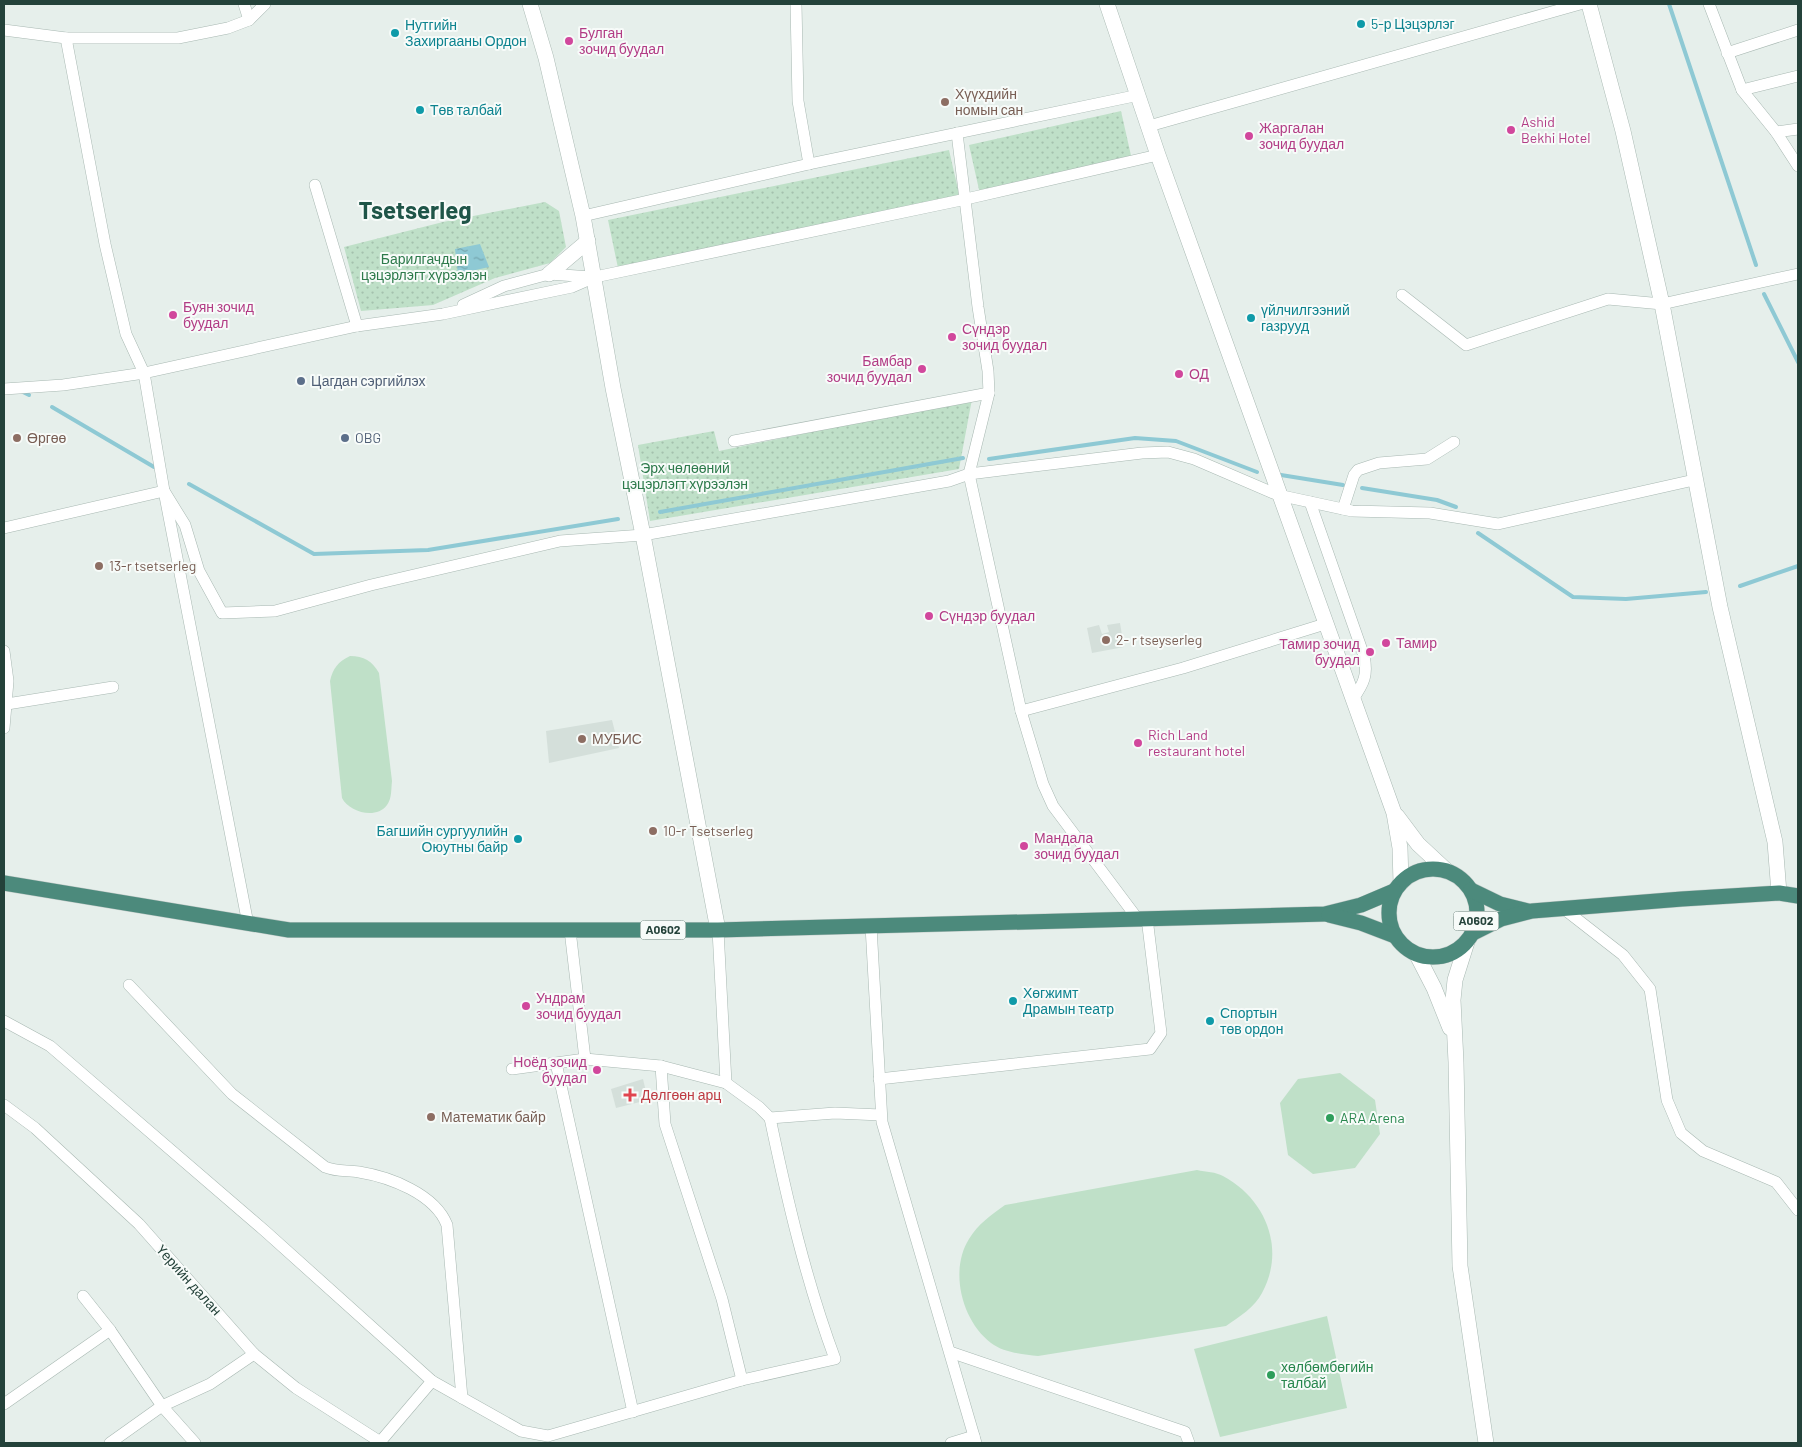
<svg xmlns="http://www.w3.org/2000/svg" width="1802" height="1447" font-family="Barlow,sans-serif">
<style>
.built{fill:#d4dfda}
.grass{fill:url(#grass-dots)}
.pitch{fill:#bfe0c8}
.water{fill:url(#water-ripples)}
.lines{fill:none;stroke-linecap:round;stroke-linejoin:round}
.stream{stroke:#8ec9d4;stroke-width:4}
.minor-casing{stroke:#a8b8b2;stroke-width:12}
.tertiary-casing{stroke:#a8b8b2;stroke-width:16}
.trunk-casing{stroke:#c2cac8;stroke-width:16}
.minor{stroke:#fff;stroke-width:11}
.tertiary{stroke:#fff;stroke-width:15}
.trunk{stroke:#4c8a7c;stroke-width:15}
.culture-dot{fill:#0f9aa8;stroke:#f7fbf9;stroke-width:2}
.hotel-dot{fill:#d1479c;stroke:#f7fbf9;stroke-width:2}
.education-dot{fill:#8d6e63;stroke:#f7fbf9;stroke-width:2}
.service-dot{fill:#5c6f8a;stroke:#f7fbf9;stroke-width:2}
.health-dot{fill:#e0444e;stroke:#f7fbf9;stroke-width:2}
.leisure-dot{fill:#2e9e5b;stroke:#f7fbf9;stroke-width:2}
.labels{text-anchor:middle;stroke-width:4;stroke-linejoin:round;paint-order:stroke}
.shield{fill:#f7fbf9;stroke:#637a73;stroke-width:1}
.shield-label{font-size:12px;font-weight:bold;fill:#24423a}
.culture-label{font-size:14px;fill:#0d838f;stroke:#f7fbf9;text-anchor:start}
.hotel-label{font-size:14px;fill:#b23c85;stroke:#f7fbf9;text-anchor:start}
.education-label{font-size:14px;fill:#785e54;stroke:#f7fbf9;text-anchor:start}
.park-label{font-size:14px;fill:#2d7a4b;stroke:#f7fbf9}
.service-label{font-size:14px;fill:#4e5e75;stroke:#f7fbf9;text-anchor:start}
.health-label{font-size:14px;fill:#be3a42;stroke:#f7fbf9;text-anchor:start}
.leisure-label{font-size:14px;fill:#27864d;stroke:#f7fbf9;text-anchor:start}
.street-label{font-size:14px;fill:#24423a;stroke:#f7fbf9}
.town-label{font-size:24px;font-weight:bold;fill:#1f5548;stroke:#f7fbf9}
</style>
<defs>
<pattern id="grass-dots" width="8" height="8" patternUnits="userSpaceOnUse" patternTransform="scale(1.25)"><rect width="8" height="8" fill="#bfe0c8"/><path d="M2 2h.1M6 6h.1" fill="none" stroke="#a4c1ad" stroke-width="1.8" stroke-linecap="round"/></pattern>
<pattern id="water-ripples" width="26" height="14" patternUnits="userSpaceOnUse" patternTransform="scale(1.25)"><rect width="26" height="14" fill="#8ec9d4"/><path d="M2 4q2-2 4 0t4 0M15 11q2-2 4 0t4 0" fill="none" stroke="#74a5ad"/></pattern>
</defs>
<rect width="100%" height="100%" fill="#e6efeb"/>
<!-- built -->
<g class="built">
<path d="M 1120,623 L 1124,647 L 1092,653 L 1087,628 L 1099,625 L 1102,634 L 1109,632 L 1107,625 Z"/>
<path d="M 612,720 L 619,748 L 549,763 L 546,731 Z"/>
<path d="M 643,1079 L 648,1100 L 616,1108 L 611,1089 Z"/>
</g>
<!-- grass -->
<g class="grass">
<path d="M 1121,111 L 1132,160 L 980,194 L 969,145 Z"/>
<path d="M 949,150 L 960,198 L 618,268 L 608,220 Z"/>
<path d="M 545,202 L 559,211 L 566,247 L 550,263 L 495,278 L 433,305 L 361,311 L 344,247 L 443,222 Z"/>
<path d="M 972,399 L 959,469 L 650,521 L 638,445 L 714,431 L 719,451 Z"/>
</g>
<!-- pitch -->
<g class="pitch">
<path d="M 350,656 C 364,656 372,661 379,673 L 392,781 C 391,789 392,798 387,805 C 376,820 349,812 342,798 L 330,681 C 333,668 338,662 350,656 Z"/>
<path d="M 1340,1073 L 1375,1100 L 1380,1134 L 1355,1168 L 1313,1174 L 1288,1155 L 1280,1103 L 1298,1079 Z"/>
<path d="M 1197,1170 C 1206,1172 1216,1172 1223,1176 C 1266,1199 1286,1249 1262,1293 C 1255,1307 1239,1317 1226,1326 L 1038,1356 C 1023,1354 1004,1353 991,1343 C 962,1321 949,1271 969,1239 C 978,1224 991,1215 1005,1205 Z"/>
<path d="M 1327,1316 L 1347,1408 L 1220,1437 L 1194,1349 Z"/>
</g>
<!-- water -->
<path class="water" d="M 480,244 L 489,267 L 458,274 L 455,249 Z"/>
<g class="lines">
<!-- stream -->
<g class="stream">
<path d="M 1669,4 L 1756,265"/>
<path d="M 1764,294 L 1798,362"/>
<path d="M 21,391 L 29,395"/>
<path d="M 52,407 L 154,467"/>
<path d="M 989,459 L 1135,438 L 1176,441 L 1257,472"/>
<path d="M 1281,475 L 1343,485"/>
<path d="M 189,484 L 314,554 L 428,550 L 618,519"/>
<path d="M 1362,488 L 1437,500 L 1456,507"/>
<path d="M 660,512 L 963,458"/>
<path d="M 1478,533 L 1573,597 L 1626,599 L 1706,592"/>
<path d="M 1740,586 L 1798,566"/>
</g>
<!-- minor casing -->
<g class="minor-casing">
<g id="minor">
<path d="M 244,4 L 249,20"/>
<path d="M 796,4 L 798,101 L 809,164"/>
<path d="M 1709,4 L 1742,90 L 1776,132 L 1798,166"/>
<path d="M 4,30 L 66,38 L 178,38 L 228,28 L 249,20 L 265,4"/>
<path d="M 66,38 L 105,244 L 126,334 L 144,373 L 164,491 L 248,924"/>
<path d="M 1727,53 L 1798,30"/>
<path d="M 1742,90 L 1798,76"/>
<path d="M 1149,126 L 1580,4"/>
<path d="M 1776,132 L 1798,129"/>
<path d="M 957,133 L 978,307 L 988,371 L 989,393 L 969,474 L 1021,711 L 1043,784 L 1053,806 L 1137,918"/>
<path d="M 315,185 L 357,326"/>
<path d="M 583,216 L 809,164 L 1139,95"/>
<path d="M 1402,295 L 1466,345 L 1608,299 L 1662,304 L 1798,274"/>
<path d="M 463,305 L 504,286 L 549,274 L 591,277"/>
<path d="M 4,389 L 63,385 L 144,373 L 357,326 L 443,314 L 572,287 L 595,277 L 966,199 L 1158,155"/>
<path d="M 734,441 L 989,393"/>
<path d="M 1310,502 L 1364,656 C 1368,675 1364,683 1353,699"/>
<path d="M 1343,509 L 1354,475 L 1358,470 L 1379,463 L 1427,459 L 1454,442"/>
<path d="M 4,528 L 164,491 L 185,525 L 199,571 L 222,613 L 275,611 L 371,585 L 560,541 L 643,535 L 949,481 L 969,474 L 1142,453 L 1168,452 L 1194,459 L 1278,495 L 1352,511 L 1430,513 L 1498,524 L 1694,480"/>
<path d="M 4,651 L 8,681 L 4,728"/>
<path d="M 7,704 L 113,687"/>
<path d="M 1021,711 L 1183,668 L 1325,624"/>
<path d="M 1564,909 L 1623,955 L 1650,989 L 1667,1100 L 1681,1133 L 1703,1151 L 1776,1182 L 1798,1210"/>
<path d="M 871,926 L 882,1122 L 976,1443"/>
<path d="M 570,930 L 585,1059"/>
<path d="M 718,930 L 726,1083"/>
<path d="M 129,985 L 232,1094 L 325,1167 C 337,1172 347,1170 359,1172 C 390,1177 435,1194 447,1225 L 462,1398"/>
<path d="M 4,1021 L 50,1046 L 265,1231 L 432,1381 L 521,1431 L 548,1436 L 742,1380 L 835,1359 C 806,1281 787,1199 770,1118"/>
<path d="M 556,1063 L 633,1412"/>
<path d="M 661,1066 L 665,1124 L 722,1299 L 742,1380"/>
<path d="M 512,1069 L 585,1059 L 661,1066 L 726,1083 L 759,1107 L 770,1118 L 835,1113 L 881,1115"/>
<path d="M 879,1079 L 1150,1049 L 1161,1033 L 1147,918"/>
<path d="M 4,1105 L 35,1128 L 139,1224 L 254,1354 L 296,1388 L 382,1443"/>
<path d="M 83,1296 L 110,1330 L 162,1406 L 195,1443"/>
<path d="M 950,1352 L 1185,1432 L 1189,1443"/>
<path d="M 4,1404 L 110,1330"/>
<path d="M 380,1442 L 432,1381"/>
<path d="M 110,1443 L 162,1406 L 210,1384 L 254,1354"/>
<path d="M 951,1443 L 974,1436"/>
</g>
</g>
<!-- tertiary casing -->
<g class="tertiary-casing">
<g id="tertiary">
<path d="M 530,4 L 546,58 L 583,216 L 613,388 L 643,535 L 718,930"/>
<path d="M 1107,4 L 1158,155 L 1394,813 L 1400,848 L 1401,883"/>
<path d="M 1589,4 L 1623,131 L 1662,304 L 1720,607 L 1775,842 L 1779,893"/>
<path d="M 549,274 L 588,241"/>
<path d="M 1397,816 L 1418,844 L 1447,871"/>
<path d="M 1467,942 L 1455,980 L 1453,1000 L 1456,1062 L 1460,1266 L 1486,1443"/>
<path d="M 1417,955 L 1434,988 L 1450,1028"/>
</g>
</g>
<!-- trunk casing -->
<g class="trunk-casing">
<g id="trunk">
<circle cx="1433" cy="913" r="44"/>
<path d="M 4,883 L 289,930 L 718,930 L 1325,914 L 1361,905 L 1394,891"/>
<path d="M 1471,890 L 1500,904 L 1528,911"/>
<path d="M 1329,915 L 1361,923 L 1395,936"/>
<path d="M 1473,933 L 1501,919 L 1532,911 L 1682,899 L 1779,893 L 1798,896"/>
</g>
</g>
<!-- minor -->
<use href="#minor" class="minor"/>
<!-- tertiary -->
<use href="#tertiary" class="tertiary"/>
<!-- trunk -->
<use href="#trunk" class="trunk"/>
</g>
<!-- markers -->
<g class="culture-dot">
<circle cx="1361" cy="24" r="5"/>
<circle cx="395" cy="33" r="5"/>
<circle cx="420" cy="110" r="5"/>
<circle cx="1251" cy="318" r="5"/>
<circle cx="518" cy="839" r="5"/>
<circle cx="1013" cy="1001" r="5"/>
<circle cx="1210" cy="1021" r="5"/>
</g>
<g class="hotel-dot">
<circle cx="569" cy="41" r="5"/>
<circle cx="1511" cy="130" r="5"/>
<circle cx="1249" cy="136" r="5"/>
<circle cx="173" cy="315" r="5"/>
<circle cx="952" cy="337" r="5"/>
<circle cx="922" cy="369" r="5"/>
<circle cx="1179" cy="374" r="5"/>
<circle cx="929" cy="616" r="5"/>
<circle cx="1386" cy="643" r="5"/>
<circle cx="1370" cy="652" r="5"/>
<circle cx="1138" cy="743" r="5"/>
<circle cx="1024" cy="846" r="5"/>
<circle cx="526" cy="1006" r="5"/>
<circle cx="597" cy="1070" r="5"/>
</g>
<g class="education-dot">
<circle cx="945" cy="102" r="5"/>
<circle cx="17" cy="438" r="5"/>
<circle cx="99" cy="566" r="5"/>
<circle cx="1106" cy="640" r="5"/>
<circle cx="582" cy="739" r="5"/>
<circle cx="653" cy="831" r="5"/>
<circle cx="431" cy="1117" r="5"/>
</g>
<g class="service-dot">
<circle cx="301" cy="381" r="5"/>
<circle cx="345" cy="438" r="5"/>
</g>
<path class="health-dot" d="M627.5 1087.5h5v5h5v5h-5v5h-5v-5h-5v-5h5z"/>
<g class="leisure-dot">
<circle cx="1330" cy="1118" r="5"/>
<circle cx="1271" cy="1375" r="5"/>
</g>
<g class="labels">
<!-- shield labels -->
<g class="shield">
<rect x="1453.5" y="911.5" width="45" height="19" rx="4"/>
<rect x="640.5" y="920.5" width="45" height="19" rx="4"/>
</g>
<g class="shield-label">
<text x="1476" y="925">A0602</text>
<text x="663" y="934">A0602</text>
</g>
<!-- culture labels -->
<g class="culture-label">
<text x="1371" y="29">5-р Цэцэрлэг</text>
<text x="405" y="30">Нутгийн<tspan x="405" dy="16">Захиргааны Ордон</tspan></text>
<text x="430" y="115">Төв талбай</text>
<text x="1261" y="315">үйлчилгээний<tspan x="1261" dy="16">газрууд</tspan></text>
<text x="508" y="836" text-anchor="end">Багшийн сургуулийн<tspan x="508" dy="16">Оюутны байр</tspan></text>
<text x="1023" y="998">Хөгжимт<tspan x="1023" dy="16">Драмын театр</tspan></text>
<text x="1220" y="1018">Спортын<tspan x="1220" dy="16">төв ордон</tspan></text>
</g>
<!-- hotel labels -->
<g class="hotel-label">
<text x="579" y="38">Булган<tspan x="579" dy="16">зочид буудал</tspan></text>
<text x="1521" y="127">Ashid<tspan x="1521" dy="16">Bekhi Hotel</tspan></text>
<text x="1259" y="133">Жаргалан<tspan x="1259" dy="16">зочид буудал</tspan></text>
<text x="183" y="312">Буян зочид<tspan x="183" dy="16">буудал</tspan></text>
<text x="962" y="334">Сүндэр<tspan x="962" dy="16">зочид буудал</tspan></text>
<text x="912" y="366" text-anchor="end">Бамбар<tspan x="912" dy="16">зочид буудал</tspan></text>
<text x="1189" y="379">ОД</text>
<text x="939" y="621">Сүндэр буудал</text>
<text x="1396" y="648">Тамир</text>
<text x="1360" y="649" text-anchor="end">Тамир зочид<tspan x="1360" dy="16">буудал</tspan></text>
<text x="1148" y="740">Rich Land<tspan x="1148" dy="16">restaurant hotel</tspan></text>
<text x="1034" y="843">Мандала<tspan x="1034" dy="16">зочид буудал</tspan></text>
<text x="536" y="1003">Ундрам<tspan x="536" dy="16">зочид буудал</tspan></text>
<text x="587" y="1067" text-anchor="end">Ноёд зочид<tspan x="587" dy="16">буудал</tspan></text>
</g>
<!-- education labels -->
<g class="education-label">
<text x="955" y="99">Хүүхдийн<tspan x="955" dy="16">номын сан</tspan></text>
<text x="27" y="443">Өргөө</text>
<text x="109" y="571">13-r tsetserleg</text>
<text x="1116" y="645">2- r tseyserleg</text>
<text x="592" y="744">МУБИС</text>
<text x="663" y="836">10-r Tsetserleg</text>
<text x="441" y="1122">Математик байр</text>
</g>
<!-- park labels -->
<g class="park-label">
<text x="424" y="264">Барилгачдын<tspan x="424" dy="16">цэцэрлэгт хүрээлэн</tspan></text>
<text x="685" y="473">Эрх чөлөөний<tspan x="685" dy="16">цэцэрлэгт хүрээлэн</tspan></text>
</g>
<!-- service labels -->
<g class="service-label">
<text x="311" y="386">Цагдан сэргийлэх</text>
<text x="355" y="443">OBG</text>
</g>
<!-- health labels -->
<g class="health-label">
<text x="641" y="1100">Дөлгөөн арц</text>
</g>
<!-- leisure labels -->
<g class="leisure-label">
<text x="1340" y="1123">ARA Arena</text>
<text x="1281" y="1372">хөлбөмбөгийн<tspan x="1281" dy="16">талбай</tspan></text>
</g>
<!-- street labels -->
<g class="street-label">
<text transform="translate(189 1280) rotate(48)" y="5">Үерийн далан</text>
</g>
<!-- town labels -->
<g class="town-label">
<text x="415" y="219">Tsetserleg</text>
</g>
</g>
<!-- border -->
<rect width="1802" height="1447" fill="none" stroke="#24423a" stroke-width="10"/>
</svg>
